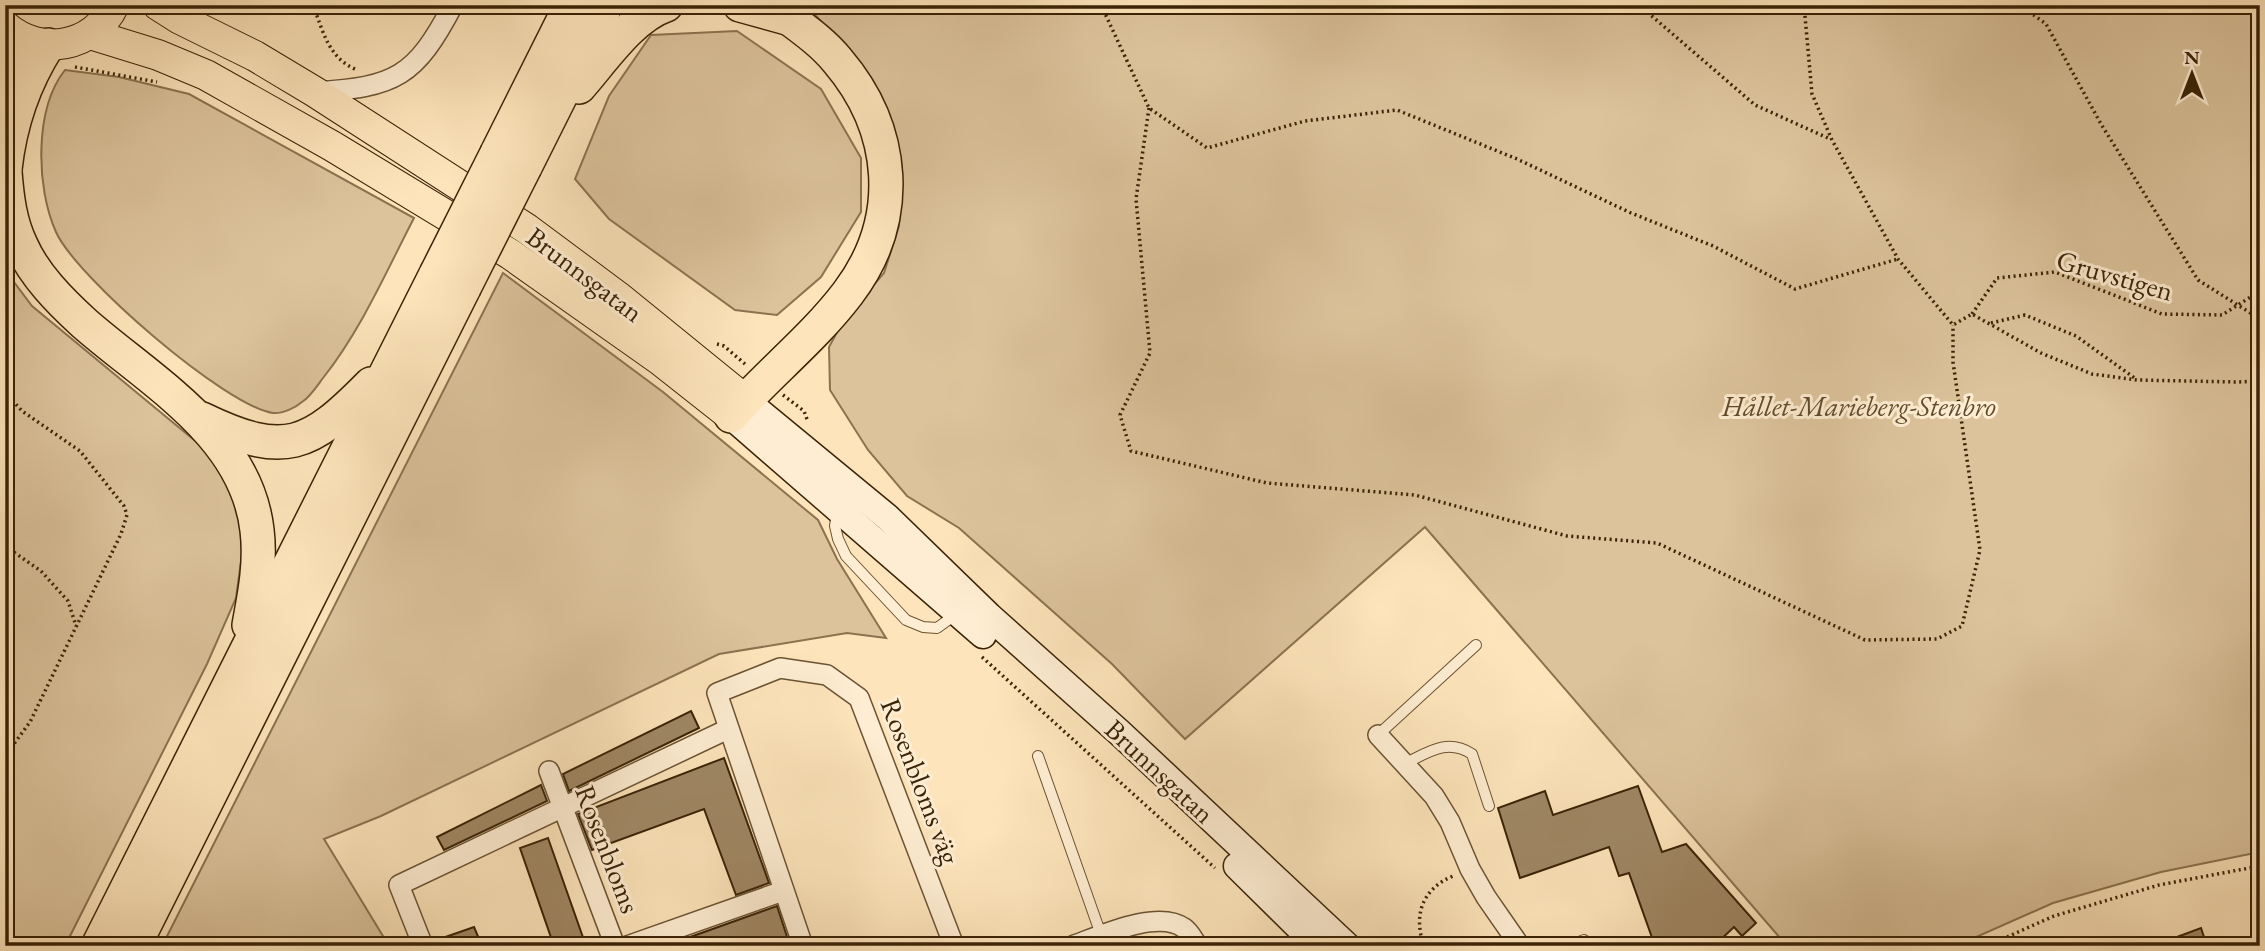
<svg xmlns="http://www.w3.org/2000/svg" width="2265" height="951" font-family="'EB Garamond',serif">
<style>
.green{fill:#dcc39b;stroke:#8b7350;stroke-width:2}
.building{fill:#9f8764;stroke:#3a2306;stroke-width:2}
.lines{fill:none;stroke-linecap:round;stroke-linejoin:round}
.lane-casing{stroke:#6b5333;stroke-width:12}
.street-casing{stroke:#6b5333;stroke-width:22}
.secondary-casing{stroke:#3a2306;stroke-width:29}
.primary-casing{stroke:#3a2306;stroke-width:32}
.highway-casing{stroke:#3a2306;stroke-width:36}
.path{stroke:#3a2306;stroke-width:3.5;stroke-dasharray:2 3.5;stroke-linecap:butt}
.lane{stroke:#feedd2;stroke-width:10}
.street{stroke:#feedd2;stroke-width:19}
.secondary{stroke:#feedd2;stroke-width:26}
.primary{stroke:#fde4ba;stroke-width:30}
.highway{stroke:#fde4ba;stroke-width:33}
.highway-bridge-casing{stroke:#3a2306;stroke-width:36;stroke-linecap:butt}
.highway-bridge{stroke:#fde4ba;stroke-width:33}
.labels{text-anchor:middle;stroke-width:6;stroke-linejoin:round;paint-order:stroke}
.street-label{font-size:28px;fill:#3a2306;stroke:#feedd2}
.park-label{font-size:28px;font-style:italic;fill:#624b2b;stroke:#feedd2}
</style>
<rect width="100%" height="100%" fill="#fde4ba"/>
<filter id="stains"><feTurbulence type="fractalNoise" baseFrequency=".00286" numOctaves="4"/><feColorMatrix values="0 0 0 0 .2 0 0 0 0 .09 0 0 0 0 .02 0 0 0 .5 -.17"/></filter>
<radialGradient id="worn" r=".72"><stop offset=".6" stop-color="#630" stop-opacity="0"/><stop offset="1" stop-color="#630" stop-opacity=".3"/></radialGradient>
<!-- green -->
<g class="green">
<path d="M 806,5 L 2260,5 L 2260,852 L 2161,872 L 2053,903 L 1956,946 L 1787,946 L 1425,527 L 1185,739 L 1112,664 L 959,528 L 907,496 L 868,450 L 830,390 L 829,347 L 845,318 L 884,273 L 899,226 L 902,167 L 889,113 L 865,69 Z"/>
<path d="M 737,31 L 821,89 L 861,158 L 861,212 L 821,277 L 777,315 L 735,310 L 609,219 L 575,179 L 609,96 L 651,35 Z"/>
<path d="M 65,70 L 119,77 L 189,94 L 414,218 C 386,272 361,330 323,378 C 317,386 310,397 302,402 C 295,408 282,414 273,413 C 225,406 76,277 56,232 C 36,188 34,109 65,70 Z"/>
<path d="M 5,270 L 32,306 L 205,449 L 229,477 L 241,514 L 242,554 L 236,598 L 207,664 L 65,946 L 5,946 Z"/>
<path d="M 503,273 L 663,392 L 818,520 L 837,559 L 886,638 L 847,633 L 719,654 L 381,816 L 324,839 L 389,946 L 162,946 Z"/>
</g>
<!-- building -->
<g class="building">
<path d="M 691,711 L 699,728 L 569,791 L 563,774 Z"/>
<path d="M 724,758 L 769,883 L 736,895 L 704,809 L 592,850 L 578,814 Z"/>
<path d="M 541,785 L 547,801 L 444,850 L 437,837 Z"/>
<path d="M 1638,786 L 1662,852 L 1686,844 L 1756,923 L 1742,936 L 1734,927 L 1714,946 L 1655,946 L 1629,873 L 1619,876 L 1609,847 L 1520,878 L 1498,808 L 1545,791 L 1553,815 Z"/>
<path d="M 548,838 L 586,946 L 554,946 L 520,848 Z"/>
<path d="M 777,906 L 790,946 L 665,946 Z"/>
<path d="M 474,927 L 482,946 L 435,946 L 434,941 Z"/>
<path d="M 2201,928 L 2207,946 L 2158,946 L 2158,944 Z"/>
</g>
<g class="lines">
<!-- lane casing -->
<g class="lane-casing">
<g id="lane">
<path d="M 837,513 L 835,526 L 838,539 L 846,556 L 906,620 L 923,627 L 937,628 L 955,615"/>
<path d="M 1378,735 L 1476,645"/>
<path d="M 1038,756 L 1105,946"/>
<path d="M 1404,764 C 1429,752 1447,738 1472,754 L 1489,806"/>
<path d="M 1569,946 L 1584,940 L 1586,946"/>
</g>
</g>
<!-- street casing -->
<g class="street-casing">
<g id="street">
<path d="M 315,92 C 396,87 415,77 453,5"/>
<path d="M 1378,735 L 1434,796 L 1450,822 L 1470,869 L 1486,897 L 1520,946"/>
<path d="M 549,771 L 615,946"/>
<path d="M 423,946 L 399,885 L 728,729"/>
<path d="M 627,946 L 783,891"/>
<path d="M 803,946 L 717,693 L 780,668 L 827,675 L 859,698 L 954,946"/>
<path d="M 1072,946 C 1100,936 1158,909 1184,928 C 1190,932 1194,941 1198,946"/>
</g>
</g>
<!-- secondary casing -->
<g class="secondary-casing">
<g id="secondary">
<path d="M 745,400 L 887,517 L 989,616 L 1121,734 L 1347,946"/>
<path d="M 731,416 L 983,635"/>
<path d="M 1237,866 L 1318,946"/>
</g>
</g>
<!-- primary casing -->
<g class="primary-casing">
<g id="primary">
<path d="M 158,5 L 180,19 L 255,56 L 315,92 L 527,229 L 617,296 L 745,400"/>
<path d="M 5,26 C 41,57 93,48 114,5"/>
<path d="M 90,34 L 158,55 L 206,75 L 332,146 L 510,254 L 660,360 L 731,416"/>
</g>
</g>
<!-- highway casing -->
<g class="highway-casing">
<g id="highway">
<path d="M 740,5 L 787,18"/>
<path d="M 5,30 L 13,68 L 14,104"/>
<path d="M 579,87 C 603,60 631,17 666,5"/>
<path d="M 497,153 L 571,5"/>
<path d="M 525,167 L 606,5"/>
<path d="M 5,169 C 10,123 23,84 48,45"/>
<path d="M 5,172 C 7,198 10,222 21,245 C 34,275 60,301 84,323 C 150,381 246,434 257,530 C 261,562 255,593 249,625"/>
<path d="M 731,416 C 768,374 814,338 848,293 C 904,219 896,129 837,60 C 819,38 794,23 772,5"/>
<path d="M 202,419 C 285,459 309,447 371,384"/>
<path d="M 98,946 L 436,274"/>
<path d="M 134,946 L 464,288"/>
</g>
</g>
<!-- path -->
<g class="path">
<path d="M 313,5 C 323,31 328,57 355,69"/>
<path d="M 1101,5 L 1149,108 L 1207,148 L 1305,121 L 1397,110 L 1517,159 L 1631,213 L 1713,246 L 1795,289 L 1898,259"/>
<path d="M 1639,5 L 1755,105 L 1830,139"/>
<path d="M 1804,5 L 1812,94 L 1832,140 L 1898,259 L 1953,325 L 1972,314 L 2041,353 L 2092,374 L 2137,380 L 2237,382 L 2260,381"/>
<path d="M 2020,5 L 2046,24 L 2101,124 L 2198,280 L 2260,319"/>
<path d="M 75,67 L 157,82"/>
<path d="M 1149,108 L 1136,199 L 1150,353 L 1120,415 L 1131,451 L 1267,483 L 1415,495 L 1567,536 L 1657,543 L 1865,640 L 1937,639 L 1962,626 L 1980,550 L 1953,362 L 1953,325"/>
<path d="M 1972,314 L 1997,278 L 2055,272 L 2162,314 L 2222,315 L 2260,291"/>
<path d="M 1991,323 L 2025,315 L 2076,336 L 2136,379"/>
<path d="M 717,344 L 724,346 L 745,364"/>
<path d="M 5,392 L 22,411 L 80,451 L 124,506 L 127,515 L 121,534 L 30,722 L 5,756"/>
<path d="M 783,395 L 804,411 L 808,422"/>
<path d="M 5,546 L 41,571 L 68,601 L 76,626"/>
<path d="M 982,657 L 1215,868"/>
<path d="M 1424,946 C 1413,915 1422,889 1453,876"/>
<path d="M 1987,946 L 2054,916 L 2159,885 L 2260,866"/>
</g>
<!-- lane -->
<use href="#lane" class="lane"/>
<!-- street -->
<use href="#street" class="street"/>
<!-- secondary -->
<use href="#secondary" class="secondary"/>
<!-- primary -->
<use href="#primary" class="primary"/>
<!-- highway -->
<use href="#highway" class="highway"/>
<!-- highway-bridge casing -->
<g class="highway-bridge-casing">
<g id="highway-bridge">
<path d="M 436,274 L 497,153"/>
<path d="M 464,288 L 525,167"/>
</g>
</g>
<!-- highway-bridge -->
<use href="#highway-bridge" class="highway-bridge"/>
</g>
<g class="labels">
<!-- street labels -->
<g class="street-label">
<text transform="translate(585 274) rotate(37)" y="10">Brunnsgatan</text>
<text transform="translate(2115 275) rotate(16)" y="10">Gruvstigen</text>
<text transform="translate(1160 771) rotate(43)" y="10">Brunnsgatan</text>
<text transform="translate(921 781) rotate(69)" y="10">Rosenbloms väg</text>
<text transform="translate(608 849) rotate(69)" y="10">Rosenbloms</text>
</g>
<!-- park labels -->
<g class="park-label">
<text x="1859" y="416">Hållet-Marieberg-Stenbro</text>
</g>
</g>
<!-- margin -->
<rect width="2265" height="951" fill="none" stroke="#fde4ba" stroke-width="28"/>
<rect x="7" y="7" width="2251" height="937" fill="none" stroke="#3a2306" stroke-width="3.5"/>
<rect x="14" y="14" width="2237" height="923" fill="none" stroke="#3a2306" stroke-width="2"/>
<!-- north arrow -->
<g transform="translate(2192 74)" stroke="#feedd2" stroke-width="5" paint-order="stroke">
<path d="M0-5L12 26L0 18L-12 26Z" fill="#3a2306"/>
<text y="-10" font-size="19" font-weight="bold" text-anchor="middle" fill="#3a2306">N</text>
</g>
<rect width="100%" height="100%" filter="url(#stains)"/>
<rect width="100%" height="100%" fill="url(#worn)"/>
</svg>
